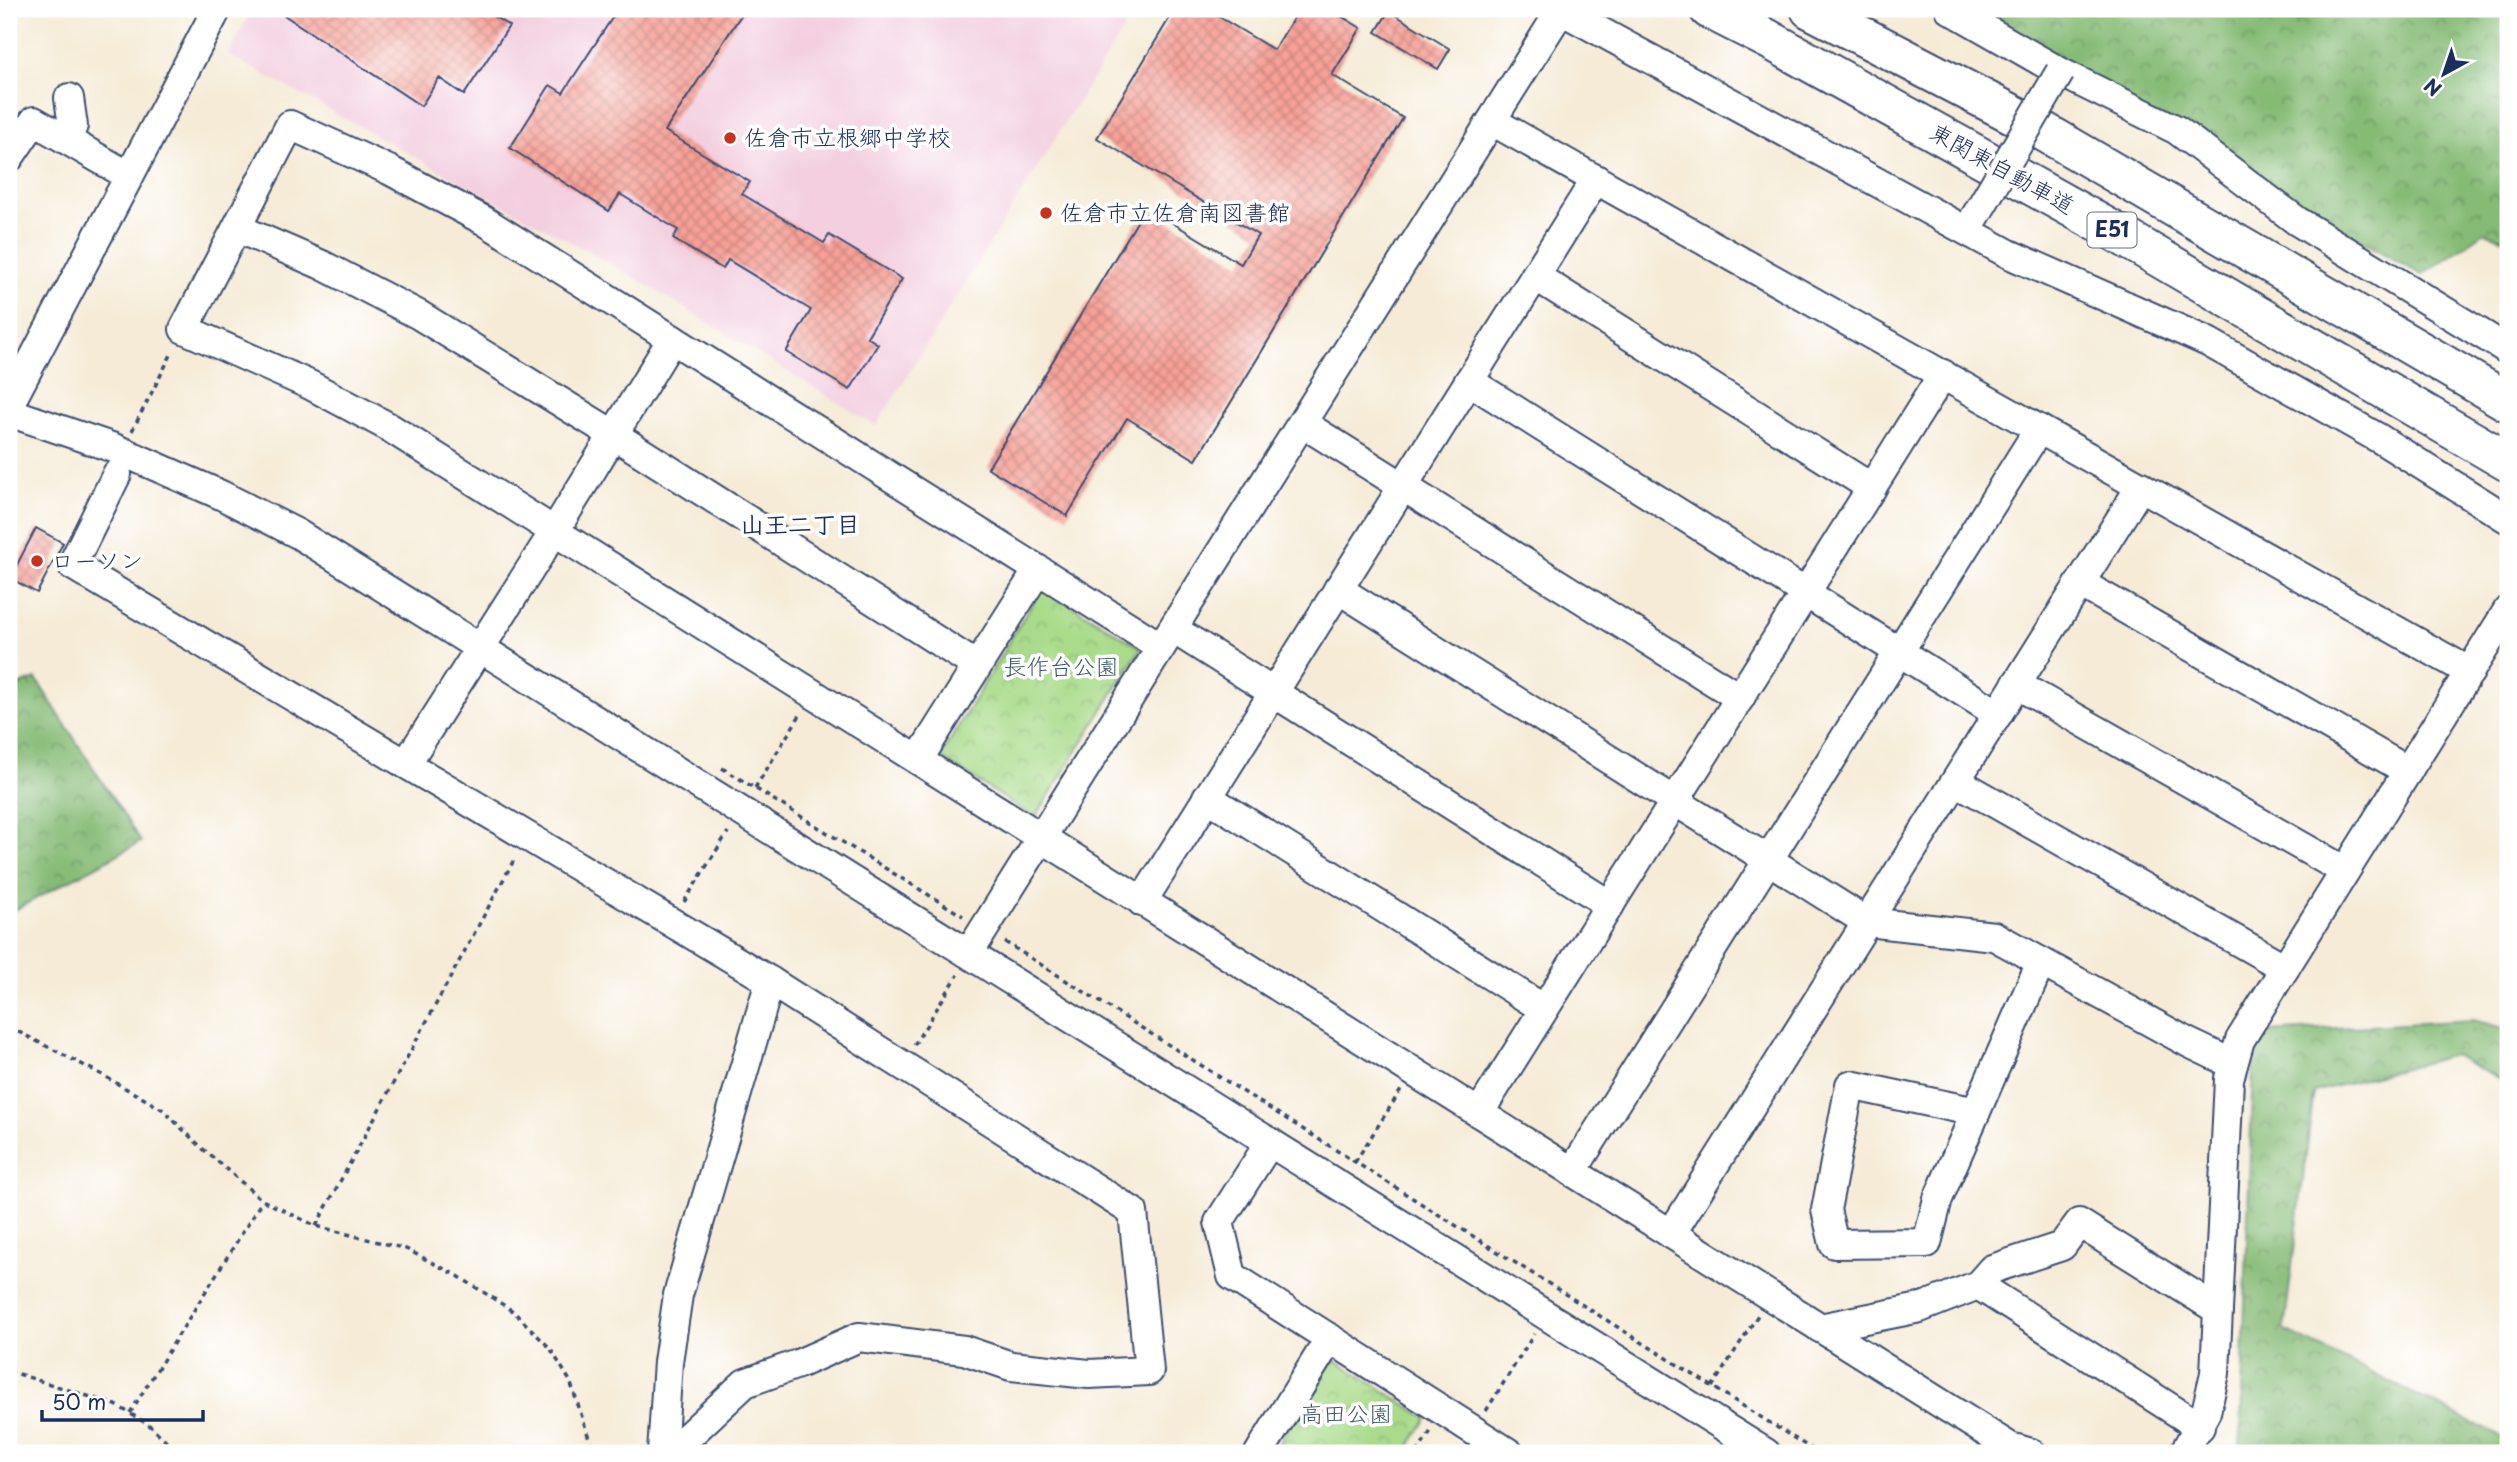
<svg xmlns="http://www.w3.org/2000/svg" width="2517" height="1462" font-family="'Playpen Sans','Klee One',sans-serif">
<style>
.built{fill:#f3cfe0}
.forest{fill:url(#forest-crowns);stroke:#50756a;stroke-width:2}
.park{fill:url(#park-crowns);stroke:#628574;stroke-width:2}
.building{fill:url(#building-cross-hatch)}
.lines{fill:none;stroke-linecap:round;stroke-linejoin:round}
.minor-casing{stroke:#3c4b70;stroke-width:32}
.highway-casing{stroke:#3c4b70;stroke-width:42}
.path{stroke:#3c4b70;stroke-width:3.5;stroke-dasharray:5 5;stroke-linecap:butt}
.minor{stroke:#fff;stroke-width:28}
.highway{stroke:#fff;stroke-width:38}
.minor-bridge-casing{stroke:#3c4b70;stroke-width:32;stroke-linecap:butt}
.minor-bridge{stroke:#fff;stroke-width:28}
.poi-dot{fill:#c8321e;stroke:#fff;stroke-width:2.5}
.labels{text-anchor:middle;stroke-width:7;stroke-linejoin:round;paint-order:stroke}
.shield{fill:#fff;stroke:#5f6d8e;stroke-width:2}
.shield-label{font-size:21px;font-weight:bold;fill:#1b2f5e}
.poi-label{font-size:23px;fill:#1b2f5e;stroke:#fff;text-anchor:start}
.street-label{font-size:23px;fill:#1b2f5e;stroke:#fff}
.park-label{font-size:23px;fill:#3e5a69;stroke:#fff}
.neighbourhood-label{font-size:24px;font-weight:bold;fill:#1b2f5e;stroke:#fff}
</style>
<defs>
<pattern id="forest-crowns" width="20" height="18" patternUnits="userSpaceOnUse" patternTransform="scale(1.75)"><rect width="20" height="18" fill="#86bb76"/><path d="M2 6a3 3 0 1 1 6 0M12 15a3 3 0 1 1 6 0" fill="none" stroke="#6d9864"/></pattern>
<pattern id="park-crowns" width="20" height="18" patternUnits="userSpaceOnUse" patternTransform="scale(1.75)"><rect width="20" height="18" fill="#a9db8a"/><path d="M2 6a3 3 0 1 1 6 0M12 15a3 3 0 1 1 6 0" fill="none" stroke="#91bc7a"/></pattern>
<pattern id="building-cross-hatch" width="8" height="8" patternUnits="userSpaceOnUse" patternTransform="scale(1.75)"><rect width="8" height="8" fill="#f8a197"/><path d="M0 0l8 8M0 8l8-8" fill="none" stroke="#c8847e"/></pattern>
</defs>
<rect width="100%" height="100%" fill="#fff"/>
<filter id="ink" filterUnits="userSpaceOnUse"><feTurbulence type="fractalNoise" baseFrequency=".0143" numOctaves="2"/><feDisplacementMap in="SourceGraphic" scale="14" xChannelSelector="R" yChannelSelector="G"/><feConvolveMatrix kernelMatrix="1 2 1 2 8 2 1 2 1" color-interpolation-filters="sRGB"/></filter>
<filter id="wash" filterUnits="userSpaceOnUse"><feTurbulence type="fractalNoise" baseFrequency=".00686" numOctaves="4" result="noise"/><feDisplacementMap in="SourceGraphic" scale="28" xChannelSelector="R" yChannelSelector="G"/><feGaussianBlur stdDeviation="1.57" result="paint"/><feColorMatrix in="noise" values="0 0 0 0 0 0 0 0 0 0 0 0 0 0 0 0 0 1.4 0 .05"/><feComposite in="paint" operator="in"/></filter>
<g filter="url(#wash)">
<rect width="100%" height="100%" fill="#f5ebd6"/>
<!-- built -->
<path class="built" d="M 252,9 L 1136,9 L 876,426 L 619,268 L 228,55 Z"/>
<!-- forest -->
<g class="forest">
<path d="M 1970,9 L 2508,9 L 2508,240 L 2485,232 L 2422,275 L 2261,185 Z"/>
<path d="M 36,679 L 141,842 L 9,913 L 9,689 Z"/>
<path d="M 2473,1020 L 2508,1029 L 2508,1084 L 2454,1055 L 2314,1092 L 2284,1330 L 2508,1440 L 2508,1453 L 2240,1453 L 2253,1063 L 2268,1032 Z"/>
</g>
<!-- park -->
<g class="park">
<path d="M 1042,587 L 1141,648 L 1035,818 L 940,757 Z"/>
<path d="M 1332,1358 L 1427,1418 L 1405,1453 L 1273,1453 Z"/>
</g>
<g id="blocks">
<!-- building -->
<g class="building">
<path d="M 275,9 L 482,9 L 509,26 L 464,95 L 439,78 L 421,106 Z"/>
<path d="M 618,9 L 745,9 L 665,131 L 750,182 L 742,194 L 824,243 L 829,235 L 902,279 L 867,337 L 878,344 L 850,390 L 786,352 L 811,310 L 728,260 L 723,269 L 673,239 L 678,230 L 620,194 L 609,211 L 510,148 L 550,85 L 563,93 Z"/>
<path d="M 1175,9 L 1206,9 L 1274,50 L 1299,9 L 1329,9 L 1361,28 L 1332,75 L 1403,118 L 1196,460 L 1127,418 L 1067,516 L 988,468 L 1146,207 L 1241,264 L 1258,235 L 1097,138 Z"/>
<path d="M 1389,11 L 1450,49 L 1438,69 L 1376,32 Z"/>
<path d="M 36,528 L 63,543 L 37,593 L 10,578 Z"/>
</g>
</g>
</g>
<g filter="url(#ink)">
<use href="#blocks" fill-opacity="0" stroke="#3c4b70" stroke-width="2"/>
<g class="lines">
<!-- minor casing -->
<g class="minor-casing">
<g id="minor">
<path d="M 1559,9 L 2009,254 L 2208,342 L 2380,439 L 2508,519"/>
<path d="M 1950,9 L 2060,72 L 2177,130 L 2297,221 L 2508,350"/>
<path d="M 1492,121 L 2470,672"/>
<path d="M 66,139 L 73,126 L 69,98"/>
<path d="M 9,158 L 34,121 L 129,176"/>
<path d="M 237,228 L 322,265 L 419,315 L 614,435 L 977,666"/>
<path d="M 1535,276 L 1872,488"/>
<path d="M 1469,381 L 1998,714"/>
<path d="M 9,405 L 217,9"/>
<path d="M 9,412 L 114,448 L 221,495 L 298,534 L 1766,1453"/>
<path d="M 1302,423 L 1740,698"/>
<path d="M 117,474 L 72,565 L 770,981 L 1133,1212 L 1149,1371 L 1089,1374 L 1011,1366 L 964,1350 L 859,1337 L 798,1364 L 745,1383 L 683,1441 L 662,1453"/>
<path d="M 2080,583 L 2408,771"/>
<path d="M 1338,589 L 1867,922 L 1994,936 L 2189,1043 L 2233,1064"/>
<path d="M 1173,629 L 1610,905"/>
<path d="M 1161,647 L 483,220 L 389,170 L 290,125 L 184,329 L 310,385 L 387,426 L 2010,1447 L 2031,1453"/>
<path d="M 2016,684 L 2345,871"/>
<path d="M 918,760 L 1038,570"/>
<path d="M 406,764 L 554,532 L 672,339"/>
<path d="M 1956,781 L 2285,968"/>
<path d="M 1207,797 L 1544,1009"/>
<path d="M 1142,902 L 1596,179"/>
<path d="M 969,953 L 1561,10"/>
<path d="M 1976,1112 L 1850,1085 L 1826,1210 L 1834,1244 L 1927,1243 L 1938,1199 L 2041,962"/>
<path d="M 1479,1113 L 1943,374"/>
<path d="M 1270,1142 L 1219,1222 L 1232,1276 L 1509,1453"/>
<path d="M 1572,1172 L 2039,429"/>
<path d="M 1671,1234 L 2141,486"/>
<path d="M 1978,1285 L 1992,1269 L 2062,1246 L 2079,1223 L 2218,1310"/>
<path d="M 1820,1328 L 1920,1308 L 1978,1285 L 2200,1427"/>
<path d="M 662,1453 L 668,1362 L 678,1295 L 770,981"/>
<path d="M 1259,1453 L 1330,1338"/>
<path d="M 2184,1453 L 2206,1412 L 2215,1373 L 2229,1079 L 2240,1040 L 2508,610"/>
</g>
</g>
<!-- highway casing -->
<g class="highway-casing">
<g id="highway">
<path d="M 1709,9 L 1768,39 L 2119,234 L 2508,462"/>
<path d="M 1810,9 L 2024,120 L 2508,402"/>
</g>
</g>
<!-- path -->
<g class="path">
<path d="M 132,431 L 173,351"/>
<path d="M 722,768 L 963,916"/>
<path d="M 755,788 L 800,715"/>
<path d="M 684,902 L 728,832"/>
<path d="M 1005,942 L 1818,1453"/>
<path d="M 9,1027 L 97,1072 L 162,1109 L 202,1148 L 262,1200 L 316,1226 L 406,1249 L 458,1276 L 513,1311 L 550,1348 L 570,1381 L 594,1453"/>
<path d="M 914,1045 L 958,975"/>
<path d="M 1355,1162 L 1401,1090"/>
<path d="M 316,1226 L 515,858"/>
<path d="M 9,1371 L 116,1405 L 149,1425 L 180,1453"/>
<path d="M 1712,1387 L 1758,1315"/>
<path d="M 1486,1411 L 1534,1334"/>
<path d="M 130,1413 L 262,1201"/>
<path d="M 1417,1453 L 1431,1431"/>
</g>
<!-- minor -->
<use href="#minor" class="minor"/>
<!-- highway -->
<use href="#highway" class="highway"/>
<!-- minor-bridge casing -->
<g class="minor-bridge-casing">
<path id="minor-bridge" d="M 1975,217 L 2060,72"/>
</g>
<!-- minor-bridge -->
<use href="#minor-bridge" class="minor-bridge"/>
</g>
</g>
<!-- markers -->
<g class="poi-dot">
<circle cx="730" cy="138" r="7"/>
<circle cx="1046" cy="213" r="7"/>
<circle cx="37" cy="561" r="7"/>
</g>
<g class="labels">
<!-- shield labels -->
<rect class="shield" x="2087.5" y="212.5" width="49" height="35" rx="5"/>
<g class="shield-label">
<text x="2112" y="237">E51</text>
</g>
<!-- poi labels -->
<g class="poi-label">
<text x="744" y="146">佐倉市立根郷中学校</text>
<text x="1060" y="221">佐倉市立佐倉南図書館</text>
<text x="51" y="569">ローソン</text>
</g>
<!-- street labels -->
<g class="street-label">
<text transform="translate(2002 169) rotate(29)" y="8">東関東自動車道</text>
</g>
<!-- park labels -->
<g class="park-label">
<text x="1061" y="675">長作台公園</text>
<text x="1346" y="1422">高田公園</text>
</g>
<!-- neighbourhood labels -->
<g class="neighbourhood-label">
<text x="800" y="533">山王二丁目</text>
</g>
</g>
<!-- margin -->
<rect width="2517" height="1462" fill="none" stroke="#fff" stroke-width="35"/>
<!-- north arrow -->
<g transform="translate(2444 74) rotate(220)" stroke="#ffffff" stroke-width="5" paint-order="stroke">
<path d="M0-5L12 26L0 18L-12 26Z" fill="#1b2f5e"/>
<text y="-10" font-size="19" font-weight="bold" text-anchor="middle" fill="#1b2f5e">N</text>
</g>
<!-- scale -->
<path d="M42 1410v10h161v-10" fill="none" stroke="#1b2f5e" stroke-width="3.5"/>
<text x="52" y="1410" font-size="21" fill="#1b2f5e" stroke="#ffffff" stroke-width="5" paint-order="stroke">50 m</text>
</svg>
